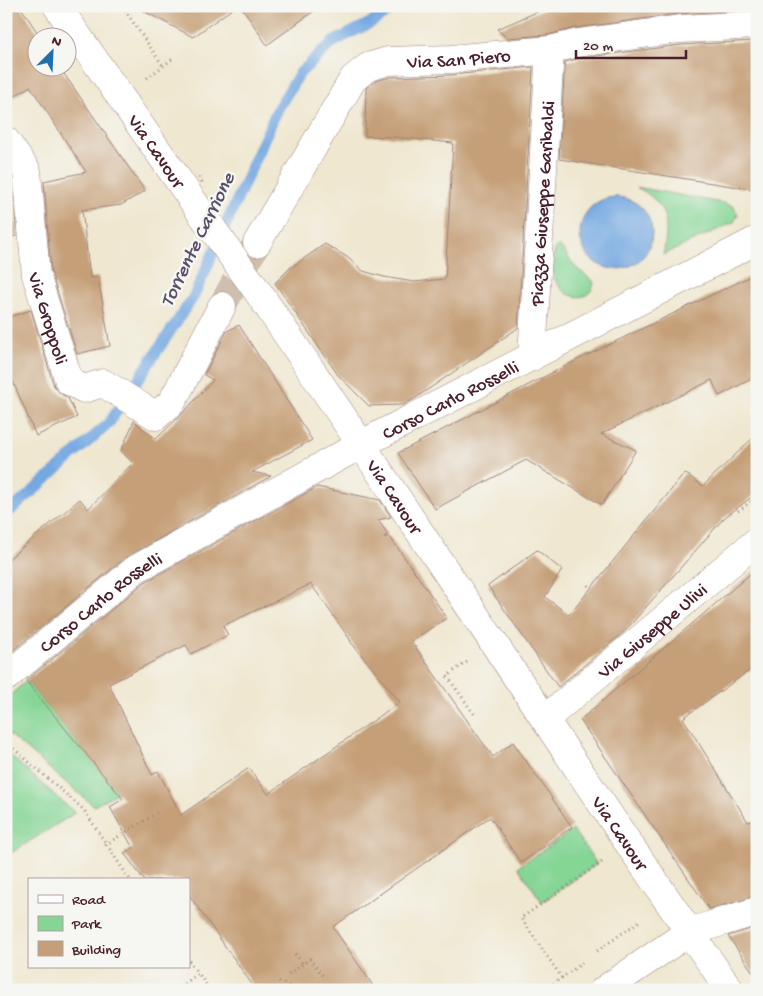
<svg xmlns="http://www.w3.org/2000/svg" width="763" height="996" font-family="'Gochi Hand',sans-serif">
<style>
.green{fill:#85d595;stroke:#687a60}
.water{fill:#74a8e1;stroke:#5f6486}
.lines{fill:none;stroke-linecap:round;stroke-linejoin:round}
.stream{stroke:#74a8e1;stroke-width:11}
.building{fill:#c59f77;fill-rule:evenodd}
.minor-tunnel{stroke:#cebfae;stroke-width:28;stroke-dasharray:28 14;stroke-linecap:butt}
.minor-casing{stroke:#9c837d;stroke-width:29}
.path{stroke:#9c837d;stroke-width:3;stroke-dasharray:1 4;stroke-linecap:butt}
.minor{stroke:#fff;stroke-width:28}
.minor-bridge-casing{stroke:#9c837d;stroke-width:29;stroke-linecap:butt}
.path-bridge{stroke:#9c837d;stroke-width:3;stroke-dasharray:1 4;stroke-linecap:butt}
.minor-bridge{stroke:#fff;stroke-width:28}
.labels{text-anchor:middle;stroke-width:5;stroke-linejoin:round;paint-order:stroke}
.street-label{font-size:19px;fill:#4a1f2b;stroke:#f6f6f2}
.water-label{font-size:20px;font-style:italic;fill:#594f6b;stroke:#f6f6f2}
</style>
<rect width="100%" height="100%" fill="#f6f6f2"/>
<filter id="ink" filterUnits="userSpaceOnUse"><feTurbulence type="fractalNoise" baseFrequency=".02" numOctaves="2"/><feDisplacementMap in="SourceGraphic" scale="10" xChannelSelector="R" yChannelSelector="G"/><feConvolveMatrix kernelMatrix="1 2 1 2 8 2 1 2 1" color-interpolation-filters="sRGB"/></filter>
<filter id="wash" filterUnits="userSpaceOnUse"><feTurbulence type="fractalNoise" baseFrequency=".0096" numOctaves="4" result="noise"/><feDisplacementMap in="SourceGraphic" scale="20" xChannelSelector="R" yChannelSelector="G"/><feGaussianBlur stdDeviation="1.12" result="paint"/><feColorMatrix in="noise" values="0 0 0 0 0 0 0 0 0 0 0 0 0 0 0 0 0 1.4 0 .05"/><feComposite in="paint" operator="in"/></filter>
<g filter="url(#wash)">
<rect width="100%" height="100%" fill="#efe7cf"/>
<!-- green -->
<g class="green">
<path d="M 636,187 L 723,203 L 733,206 L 738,214 L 734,222 L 663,255 C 670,223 667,202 636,187 Z"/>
<path d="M 557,246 L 561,247 L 576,268 L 594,282 C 591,309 549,297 553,262 C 554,256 554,251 557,246 Z"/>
<path d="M 26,681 L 118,792 L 94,806 L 6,732 L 6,699 Z"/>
<path d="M 6,752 L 75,813 L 6,856 Z"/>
<path d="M 573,830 L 597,864 L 542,902 L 518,867 Z"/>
</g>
<!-- water -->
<circle class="water" cx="616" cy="233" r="36"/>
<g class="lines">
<!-- stream -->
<path class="stream" d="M 6,515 L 109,423 L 194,296 L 278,108 L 300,73 L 333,42 L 374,21 L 396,6"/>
</g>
<g id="blocks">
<!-- building -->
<g class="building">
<path d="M 6,6 L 20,6 L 41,38 L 38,38 L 38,68 L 60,68 L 145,191 L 121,205 L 82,210 L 90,278 L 98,277 L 110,346 L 77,354 L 51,272 L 44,181 L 86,172 L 30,86 L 6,102 Z"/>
<path d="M 134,6 L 236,6 L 193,37 Z"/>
<path d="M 241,6 L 321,6 L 267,45 Z"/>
<path d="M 551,6 L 757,6 L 757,9 L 678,14 L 576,28 L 547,35 L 507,38 L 497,29 Z"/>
<path d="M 757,41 L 757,190 L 559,159 L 565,62 L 581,58 L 681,45 Z"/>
<path d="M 533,67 L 518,328 L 414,399 L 403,405 L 369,406 L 338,375 L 275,283 L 290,268 L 325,244 L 347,257 L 363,271 L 384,277 L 414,282 L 445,279 L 453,143 L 394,137 L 365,136 L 366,88 L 375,81 L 391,77 L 452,75 Z"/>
<path d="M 6,169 L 12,177 L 17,236 L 6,238 Z"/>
<path d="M 757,273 L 757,376 L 719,396 L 712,380 L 601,434 L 636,450 L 602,505 L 526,460 L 435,509 L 398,453 L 565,366 Z"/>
<path d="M 31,310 L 54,386 L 61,394 L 68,398 L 77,417 L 36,436 L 6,365 L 6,318 Z"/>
<path d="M 239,325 L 312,440 L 252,472 L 271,476 L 126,557 L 6,656 L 6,561 L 80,499 L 88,509 L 133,463 L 121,451 L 134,421 L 156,439 L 182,414 L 213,380 L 204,375 L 227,331 Z"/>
<path d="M 757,434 L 757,493 L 724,518 L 625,631 L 558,687 L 488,586 L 537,550 L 562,570 L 545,597 L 569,615 L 685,473 L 703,486 Z"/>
<path d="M 317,487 L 380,500 L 391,517 L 378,520 L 388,534 L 384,537 L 390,537 L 447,618 L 411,641 L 493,757 L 513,742 L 572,827 L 521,863 L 490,817 L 333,927 L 376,990 L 256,990 L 189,895 L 189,880 L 144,880 L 124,853 L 133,848 L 110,807 L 123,799 L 26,681 L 145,582 ZM 311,584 L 351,641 L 350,641 L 400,702 L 268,794 L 249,768 L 181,815 L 158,771 L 152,775 L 109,684 L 186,645 L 191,654 L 228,635 L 223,626 Z"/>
<path d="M 757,568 L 757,665 L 683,718 L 748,822 L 757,820 L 757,896 L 709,909 L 580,720 Z"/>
<path d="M 757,927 L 757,978 L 728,936 Z"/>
</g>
</g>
</g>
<g filter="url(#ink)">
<use href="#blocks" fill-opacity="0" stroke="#9c837d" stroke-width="1"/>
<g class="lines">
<!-- minor-tunnel -->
<path class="minor-tunnel" d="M 222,306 L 257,243"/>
<!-- minor casing -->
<g class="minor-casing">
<g id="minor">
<path id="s1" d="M 57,6 L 204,217"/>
<path id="s2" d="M 6,141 L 27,171 L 36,275 L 69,381 L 84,389 L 103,383 L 156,416 L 172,402 L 222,306"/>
<path id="s3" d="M 257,243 L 353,79 L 368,67 L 388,61 L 451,59 L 550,50 L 578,43 L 680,29 L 757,25"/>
<path id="s4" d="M 258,292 C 417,524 568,760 730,990"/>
<path id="s5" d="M 532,357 L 550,50"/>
<path id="s6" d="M 6,677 L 136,569 L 362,444 L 757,240"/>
<path id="s7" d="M 545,719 L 757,541"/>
<path d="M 604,990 L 689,932 L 757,911"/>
</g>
</g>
<!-- path -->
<g class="path">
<path d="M 122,6 L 163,66"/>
<path d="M 147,78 L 174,58"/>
<path d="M 738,511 L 757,497"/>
<path d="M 588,585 L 590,588"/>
<path d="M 467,662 L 447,676 L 474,714"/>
<path d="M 6,742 L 84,810 L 130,880"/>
<path d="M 105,845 L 160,811"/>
<path d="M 597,951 L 641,920"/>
<path d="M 295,954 L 303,964"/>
<path d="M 189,961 L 198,973"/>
<path d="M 289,974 L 310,959 L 323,976"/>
<path d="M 562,978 L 521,918 L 602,862"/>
<path d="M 279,981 L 295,989"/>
<path d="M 177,990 L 198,973 L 210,990"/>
<path d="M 266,990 L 267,989"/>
<path d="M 545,990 L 582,963"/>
</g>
<!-- minor -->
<use href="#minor" class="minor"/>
<!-- minor-bridge casing -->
<g class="minor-bridge-casing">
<path id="minor-bridge" d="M 204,217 L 258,292"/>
</g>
<!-- path-bridge -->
<path class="path-bridge" d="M 199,177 L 204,185"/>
<!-- minor-bridge -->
<use href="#minor-bridge" class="minor-bridge"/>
</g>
</g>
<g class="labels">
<!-- street labels -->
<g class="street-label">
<text dy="7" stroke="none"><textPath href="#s3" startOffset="301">Via San Piero</textPath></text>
<text dy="7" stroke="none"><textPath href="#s1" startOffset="176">Via Cavour</textPath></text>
<text dy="7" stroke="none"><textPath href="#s5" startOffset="154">Piazza Giuseppe Garibaldi</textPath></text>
<text dy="7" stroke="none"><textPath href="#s2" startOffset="186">Via Groppoli</textPath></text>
<text dy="7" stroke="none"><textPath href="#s6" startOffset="526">Corso Carlo Rosselli</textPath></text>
<text dy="7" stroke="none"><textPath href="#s4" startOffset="246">Via Cavour</textPath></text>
<text dy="7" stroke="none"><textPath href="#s6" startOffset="121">Corso Carlo Rosselli</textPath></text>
<text dy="7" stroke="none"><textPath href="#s7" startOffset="139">Via Giuseppe Ulivi</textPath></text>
<text dy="7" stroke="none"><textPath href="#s4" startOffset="651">Via Cavour</textPath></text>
</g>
<!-- water labels -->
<g class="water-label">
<text transform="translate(196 239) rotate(-64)" y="7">Torrente Carrione</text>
</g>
</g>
<!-- margin -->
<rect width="763" height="996" fill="none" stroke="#f6f6f2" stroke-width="25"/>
<!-- legend -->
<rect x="28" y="878" width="162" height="90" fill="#f6f6f2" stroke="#b1a0a2"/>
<rect x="38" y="895" width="25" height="8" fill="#ffffff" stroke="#b1a0a2"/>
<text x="72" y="904" font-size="15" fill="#4a1f2b">Road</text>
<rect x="38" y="916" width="25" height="15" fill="#85d595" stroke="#b1a0a2"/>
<text x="72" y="928" font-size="15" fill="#4a1f2b">Park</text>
<rect x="38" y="941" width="25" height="15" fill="#c59f77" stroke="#b1a0a2"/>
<text x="72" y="954" font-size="15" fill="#4a1f2b">Building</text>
<!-- north arrow -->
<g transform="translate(52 52) rotate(24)"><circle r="24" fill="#f6f6f2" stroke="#b1a0a2"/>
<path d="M0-4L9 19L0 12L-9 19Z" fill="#1f6fb2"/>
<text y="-8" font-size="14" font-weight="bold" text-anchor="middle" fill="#4a1f2b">N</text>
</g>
<!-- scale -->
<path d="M576 50v8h110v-8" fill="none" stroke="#4a1f2b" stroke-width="2.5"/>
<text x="583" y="50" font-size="15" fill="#4a1f2b" stroke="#f6f6f2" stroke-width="4" paint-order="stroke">20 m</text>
</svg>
